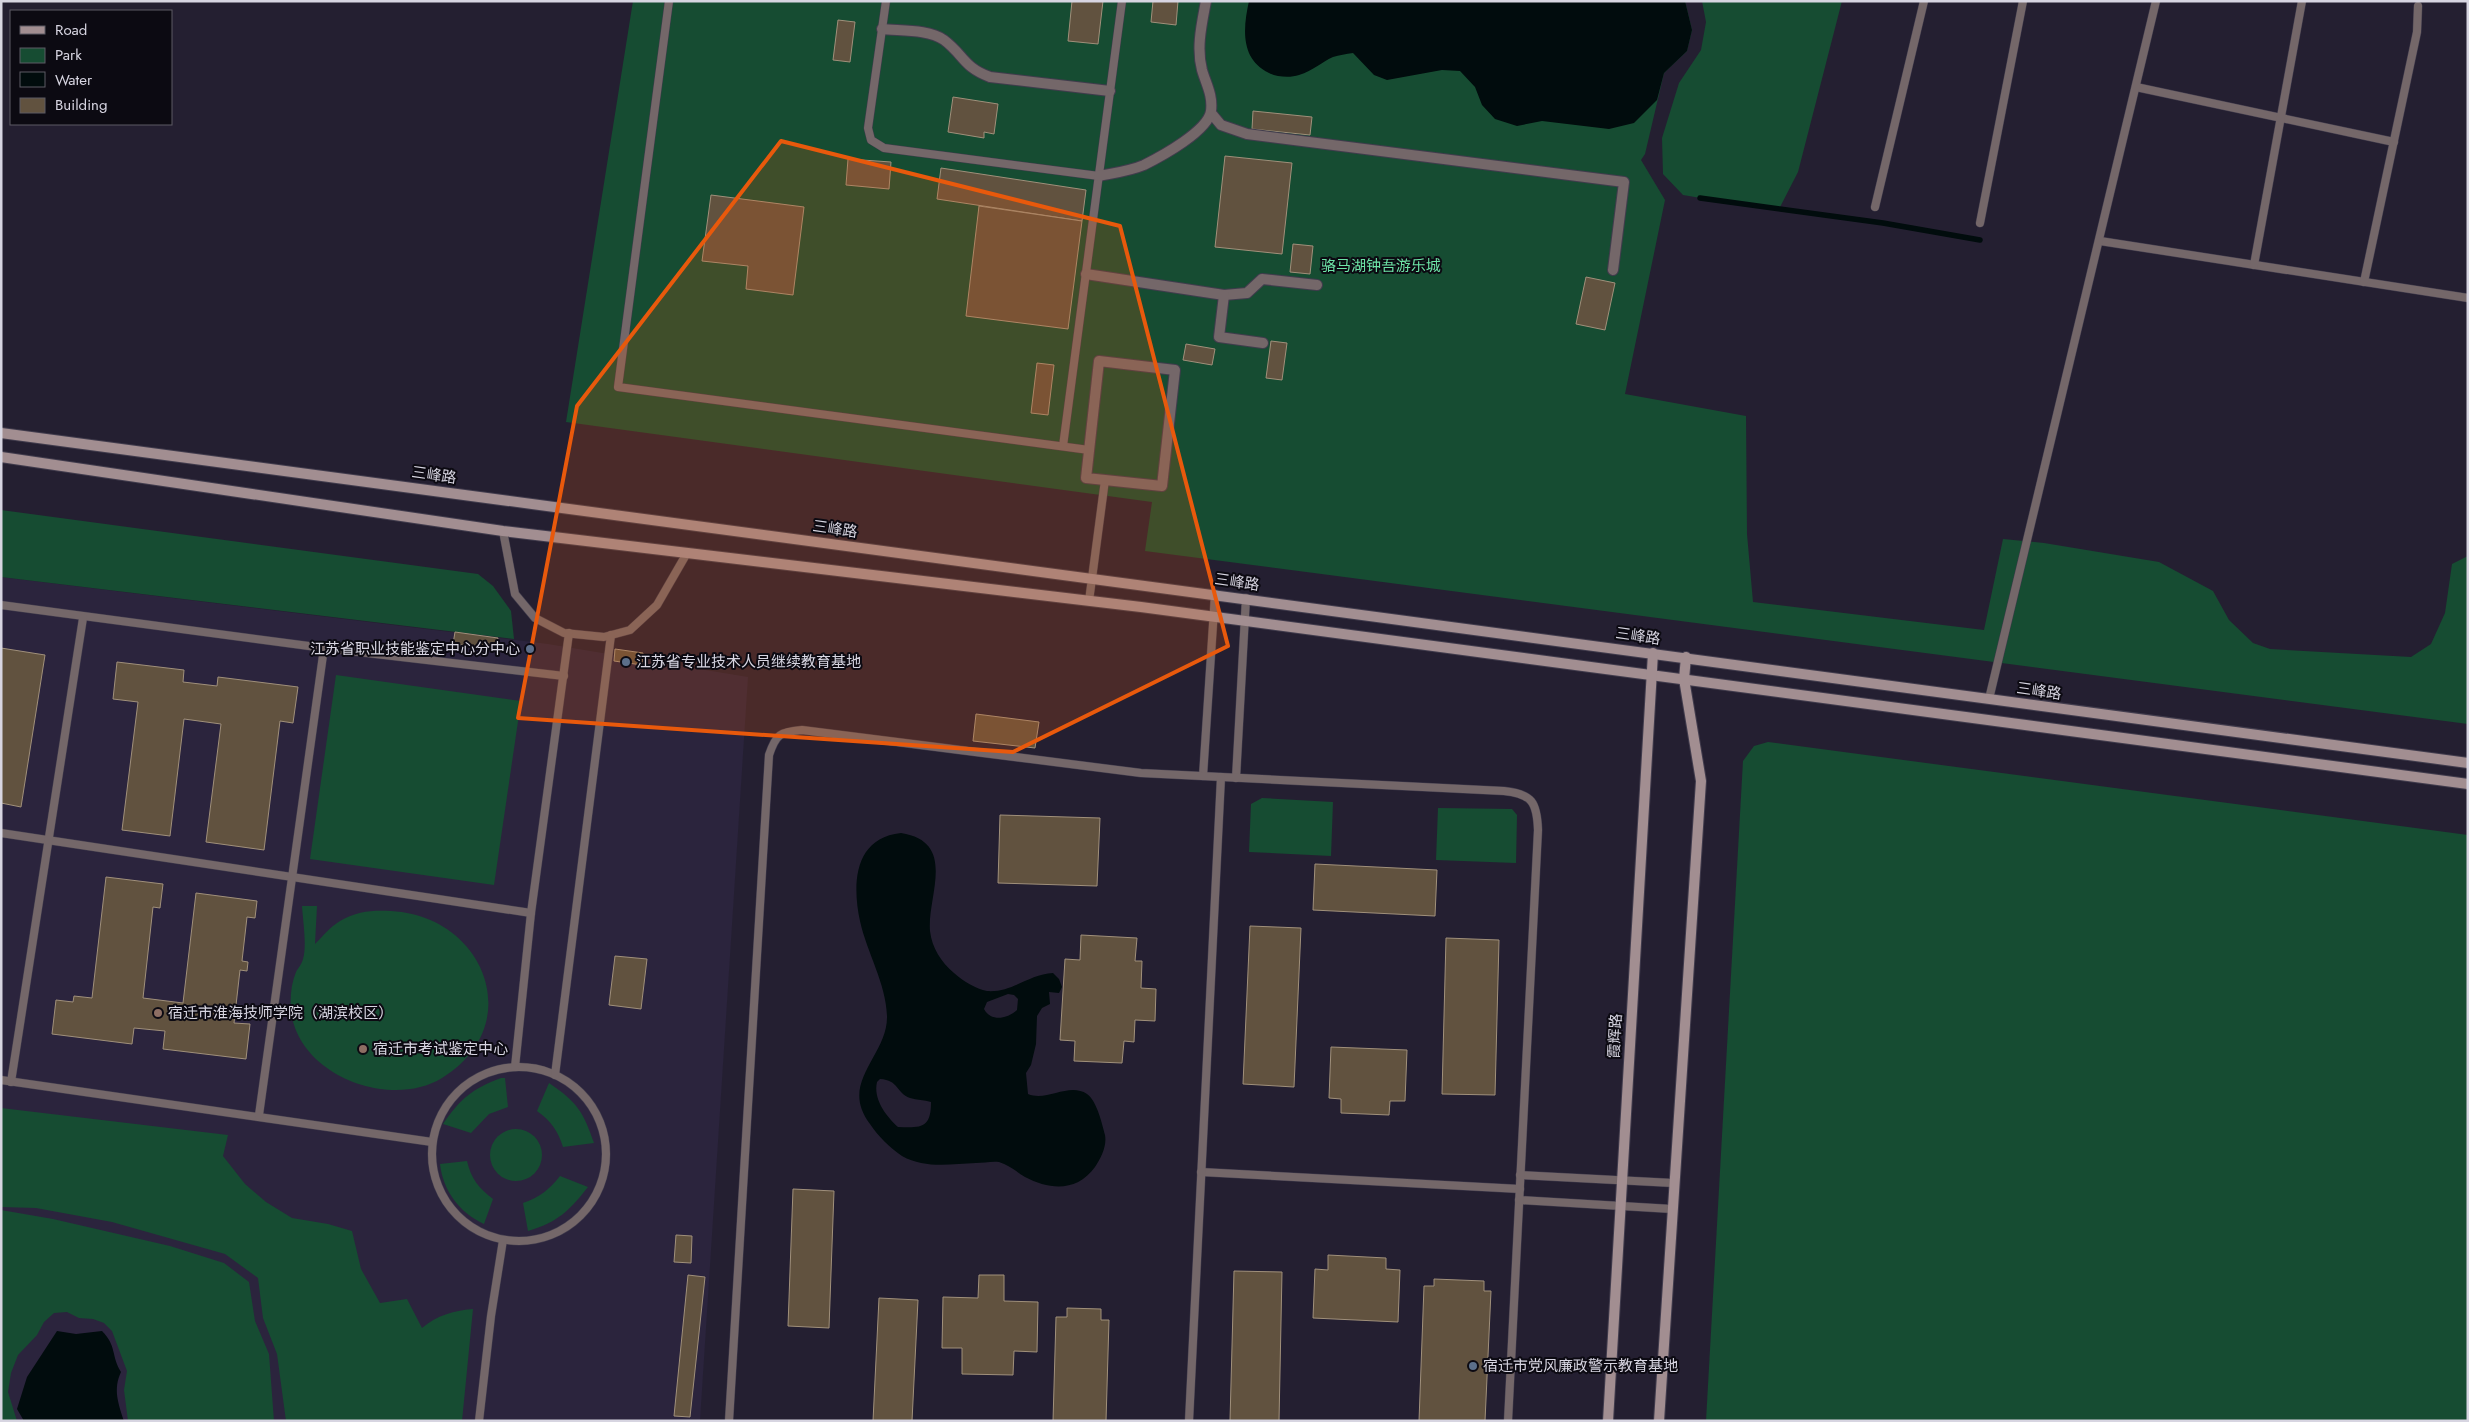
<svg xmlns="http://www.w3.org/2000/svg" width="2469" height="1422" font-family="Jost,'Noto Sans SC',sans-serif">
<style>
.built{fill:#2b243d}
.green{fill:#164c32}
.water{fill:#010c0d;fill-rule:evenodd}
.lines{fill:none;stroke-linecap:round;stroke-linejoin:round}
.stream{stroke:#010c0d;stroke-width:5.5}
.building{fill:#61523f;stroke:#a0907b}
.lane-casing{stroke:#413c4d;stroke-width:9}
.street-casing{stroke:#413c4d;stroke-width:12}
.secondary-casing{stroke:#413c4d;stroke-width:12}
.lane{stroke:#746769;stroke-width:8}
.street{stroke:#746769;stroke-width:10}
.secondary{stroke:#a28e91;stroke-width:10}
.marked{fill:#e8590c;fill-opacity:0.2;stroke:#e8590c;stroke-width:4;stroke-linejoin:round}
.service-dot{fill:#5c6f8a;stroke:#0c0a12;stroke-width:2}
.education-dot{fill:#8d6e63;stroke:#0c0a12;stroke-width:2}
.labels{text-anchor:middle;stroke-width:4;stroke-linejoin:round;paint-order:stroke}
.park-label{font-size:15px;fill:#6ee4a7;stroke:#0c0a12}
.street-label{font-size:15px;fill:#d7d5e1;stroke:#0c0a12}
.poi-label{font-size:15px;fill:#d7d5e1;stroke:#0c0a12;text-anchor:start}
</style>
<rect width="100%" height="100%" fill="#241f31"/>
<!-- built -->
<path class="built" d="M 1,577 L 548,644 L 748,677 L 700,1421 L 1,1421 Z"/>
<!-- green -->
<g class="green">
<path d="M 633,1 L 1685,1 L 1692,30 L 1687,51 L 1664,73 L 1645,154 L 1641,160 L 1665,200 L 1625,394 L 1746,416 L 1747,534 L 1753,602 L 1984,630 L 2003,539 L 2044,543 L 2159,562 L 2213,591 L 2229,620 L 2253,643 L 2270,649 L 2411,657 L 2431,644 L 2445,613 L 2452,564 L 2468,556 L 2468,724 L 1145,551 L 1152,502 L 566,422 Z"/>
<path d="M 1702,1 L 1842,1 L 1798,172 L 1778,211 L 1683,195 L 1663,174 L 1662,138 L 1679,83 L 1701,50 L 1706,22 Z"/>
<path d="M 1,510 L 478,574 L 493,586 L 511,611 L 514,639 L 1,577 Z"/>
<path d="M 336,675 L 521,701 L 494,885 L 310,859 Z"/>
<path d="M 1768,742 L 2468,835 L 2468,1421 L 1706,1421 L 1743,761 L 1754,746 Z"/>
<path d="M 1262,798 L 1333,802 L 1331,856 L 1249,852 L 1251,804 Z"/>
<path d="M 1438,808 L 1512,809 L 1517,815 L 1516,863 L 1436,860 Z"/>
<path d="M 302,906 L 317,906 L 315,944 C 323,936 330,927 340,921 C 357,911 373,910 391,911 C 485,916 528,1025 442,1078 C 390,1110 297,1075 291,1010 C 290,998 291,984 296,972 C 298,968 302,964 303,959 C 307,946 303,921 302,906 Z"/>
<path d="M 501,1078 L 505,1078 L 508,1107 L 489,1114 L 471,1133 L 443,1124 C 461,1098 472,1089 501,1078 Z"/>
<path d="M 549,1083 C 577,1102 583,1111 594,1143 L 563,1147 C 558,1131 551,1121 537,1111 Z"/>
<path d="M 1,1108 L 228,1135 L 223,1156 L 245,1184 L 266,1202 L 292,1218 L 328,1224 L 352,1231 L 361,1269 L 380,1303 L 407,1299 L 422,1328 C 438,1315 452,1311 473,1309 L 462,1421 L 286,1421 L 277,1354 L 263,1318 L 258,1278 L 225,1254 L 112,1222 L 36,1208 L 1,1207 Z"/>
<circle cx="516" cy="1155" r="26"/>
<path d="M 467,1161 C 471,1179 479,1188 493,1199 L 484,1224 C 460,1213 443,1191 440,1164 Z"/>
<path d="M 560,1176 L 588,1187 C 569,1211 558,1222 528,1231 L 523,1203 C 540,1197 549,1190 560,1176 Z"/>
<path d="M 1,1210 L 53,1219 L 170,1246 L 224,1263 L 249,1282 L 255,1321 L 269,1354 L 274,1421 L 128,1421 L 124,1390 L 127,1371 L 112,1331 L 104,1323 L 93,1319 L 79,1318 L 67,1312 L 54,1313 L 44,1322 L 37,1335 L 18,1355 L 11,1373 L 8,1392 L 17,1421 L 1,1421 Z"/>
</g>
<!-- water -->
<g class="water">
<path d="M 1249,1 L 1685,1 L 1692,30 L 1687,51 L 1664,73 L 1657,100 L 1634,123 L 1609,129 L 1542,121 L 1517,126 L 1495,119 L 1482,105 L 1475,87 L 1460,71 L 1442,70 L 1387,80 L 1374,75 L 1353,53 C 1346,54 1339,55 1333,57 C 1323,61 1313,71 1299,75 C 1290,78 1277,77 1269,73 C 1240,59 1243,28 1249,1 Z"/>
<path d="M 901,833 C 958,842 927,896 930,931 C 932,948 941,962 954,973 C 963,981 976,989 987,991 C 1012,993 1029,974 1053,973 L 1059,979 L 1062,987 L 1059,993 L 1049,992 L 1050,1004 L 1042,1008 L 1037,1016 L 1036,1044 L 1031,1065 L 1026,1073 L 1028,1094 C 1047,1102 1069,1082 1087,1094 C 1097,1101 1102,1124 1105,1135 C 1107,1146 1101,1158 1095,1167 C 1077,1192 1050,1190 1025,1177 C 1017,1172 1009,1165 999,1162 C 992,1161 983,1163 976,1163 C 951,1164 925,1169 902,1156 C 890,1148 878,1136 870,1124 C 838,1082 888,1056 887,1016 C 886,983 867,953 860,921 C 852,884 854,838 901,833 ZM 1008,994 L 1014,995 L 1018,999 L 1017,1010 C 1007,1019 991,1022 984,1009 L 987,1002 ZM 880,1079 C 899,1080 896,1093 910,1098 C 917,1100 924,1100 931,1102 C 931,1128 922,1128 898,1127 C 886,1116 873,1099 877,1082 Z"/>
<path d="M 57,1331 L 76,1334 L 102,1331 C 117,1346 111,1356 121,1372 C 113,1389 118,1403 124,1421 L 24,1421 L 17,1409 L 27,1377 Z"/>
</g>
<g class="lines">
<!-- stream -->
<path class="stream" d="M 1700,198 L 1883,223 L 1980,240"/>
</g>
<!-- building -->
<g class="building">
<path d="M 1072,1 L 1103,1 L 1098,44 L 1068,41 Z"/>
<path d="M 1153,1 L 1178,1 L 1176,25 L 1151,22 Z"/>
<path d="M 838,20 L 855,22 L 850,62 L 833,60 Z"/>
<path d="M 953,97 L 998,104 L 994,134 L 984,132 L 984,138 L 948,132 Z"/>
<path d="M 1253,111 L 1312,117 L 1310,135 L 1252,129 Z"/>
<path d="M 1225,156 L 1292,163 L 1282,254 L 1215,247 Z"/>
<path d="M 848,159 L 891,162 L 889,189 L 846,185 Z"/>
<path d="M 941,168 L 1086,190 L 1082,221 L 937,199 Z"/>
<path d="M 711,195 L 804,207 L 793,295 L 746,289 L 748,266 L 702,261 Z"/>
<path d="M 979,206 L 1082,221 L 1068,329 L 966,316 Z"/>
<path d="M 1293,244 L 1313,246 L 1310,274 L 1290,272 Z"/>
<path d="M 1586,277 L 1615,283 L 1605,330 L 1576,324 Z"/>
<path d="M 1271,341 L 1287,343 L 1282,380 L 1266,378 Z"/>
<path d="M 1186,344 L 1215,349 L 1212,365 L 1183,360 Z"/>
<path d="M 1037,363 L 1054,365 L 1048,415 L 1031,413 Z"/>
<path d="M 455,632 L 498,638 L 496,649 L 453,644 Z"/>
<path d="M 1,648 L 45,655 L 21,807 L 1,803 Z"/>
<path d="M 615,649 L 643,653 L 642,665 L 614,661 Z"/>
<path d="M 117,662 L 184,670 L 183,682 L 217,686 L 218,677 L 298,687 L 293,723 L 280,721 L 264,850 L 206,842 L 221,724 L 184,719 L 170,836 L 122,830 L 138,702 L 113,699 Z"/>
<path d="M 976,714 L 1039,722 L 1035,748 L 973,741 Z"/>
<path d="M 1000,815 L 1100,818 L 1097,886 L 998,883 Z"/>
<path d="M 1315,864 L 1437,870 L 1435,916 L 1313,910 Z"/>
<path d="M 106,877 L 163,884 L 160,908 L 153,907 L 143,998 L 183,1003 L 196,893 L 257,901 L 255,918 L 247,917 L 242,961 L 248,962 L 247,971 L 240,970 L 234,1023 L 250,1024 L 246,1059 L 163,1049 L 165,1031 L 134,1028 L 132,1044 L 52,1034 L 56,1000 L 73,1002 L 74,996 L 92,998 Z"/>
<path d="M 1250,926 L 1301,928 L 1294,1087 L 1243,1084 Z"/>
<path d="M 1081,935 L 1137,938 L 1135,961 L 1142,961 L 1141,988 L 1156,989 L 1155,1021 L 1135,1020 L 1134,1042 L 1124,1041 L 1122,1063 L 1074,1061 L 1075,1041 L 1060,1040 L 1065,959 L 1080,960 Z"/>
<path d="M 1446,938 L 1499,940 L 1495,1095 L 1442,1094 Z"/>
<path d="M 615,956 L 647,959 L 641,1009 L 609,1005 Z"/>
<path d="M 1331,1047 L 1407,1050 L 1405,1101 L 1390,1101 L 1389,1115 L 1341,1113 L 1341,1099 L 1329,1098 Z"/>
<path d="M 793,1189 L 834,1191 L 829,1328 L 788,1326 Z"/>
<path d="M 676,1235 L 692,1236 L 691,1263 L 674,1262 Z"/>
<path d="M 1328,1255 L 1386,1258 L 1386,1269 L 1400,1270 L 1398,1322 L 1313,1318 L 1315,1269 L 1328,1270 Z"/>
<path d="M 1234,1271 L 1282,1272 L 1279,1421 L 1230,1421 Z"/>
<path d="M 688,1275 L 705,1277 L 690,1417 L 674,1416 Z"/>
<path d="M 979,1275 L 1004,1275 L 1004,1301 L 1038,1302 L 1037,1352 L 1014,1351 L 1013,1375 L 962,1374 L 962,1348 L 942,1348 L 943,1297 L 978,1298 Z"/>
<path d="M 1434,1279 L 1484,1281 L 1484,1291 L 1491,1291 L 1485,1421 L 1419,1421 L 1424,1286 L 1434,1286 Z"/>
<path d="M 879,1298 L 918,1300 L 912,1421 L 873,1421 Z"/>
<path d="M 1067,1308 L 1101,1309 L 1101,1320 L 1109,1320 L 1106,1421 L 1053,1421 L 1056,1317 L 1067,1317 Z"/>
</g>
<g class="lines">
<!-- lane casing -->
<g class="lane-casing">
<g id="lane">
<path d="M 669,1 L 618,387 L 1089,450"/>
<path d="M 886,1 L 868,128 L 871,140 L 884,148 L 1099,176"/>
<path d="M 2136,87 L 2394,142"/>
<path d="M 1875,207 L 1924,1"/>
<path d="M 1980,223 L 2023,1"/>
<path d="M 2100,241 L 2468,298"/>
<path d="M 2254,265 L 2302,1"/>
<path d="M 2364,282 L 2417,32 L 2418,6"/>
<path d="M 1063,446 L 1122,1"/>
<path d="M 503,531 L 515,594 L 535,618 L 564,633 L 604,637 L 630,630 L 657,605 L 687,553"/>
<path d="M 1089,601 L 1105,480"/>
<path d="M 1,605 L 324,648 L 564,676"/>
<path d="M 1989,699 L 2156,1"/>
<path d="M 1203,776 L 1215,594"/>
<path d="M 1236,778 L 1246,598"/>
<path d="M 1,833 L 531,913"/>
<circle cx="519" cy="1154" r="87"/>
<path d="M 515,1067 L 531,913 L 569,633"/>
<path d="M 555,1075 L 611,635"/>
<path d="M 1,1080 L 432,1142"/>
<path d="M 11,1082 L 83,618"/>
<path d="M 259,1115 L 324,648"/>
<path d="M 1201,1172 L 1520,1189"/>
<path d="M 1520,1175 L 1673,1183"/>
<path d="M 1519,1200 L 1672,1209"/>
<path d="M 479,1421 L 491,1316 L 503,1240"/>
<path d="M 729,1421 L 769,755 C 776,734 780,732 802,730 L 1141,773 L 1504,791 C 1532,794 1537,802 1538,830 L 1508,1421"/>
<path d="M 1189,1421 L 1221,777"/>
</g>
</g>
<!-- street casing -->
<g class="street-casing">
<g id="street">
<path d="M 882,29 C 900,31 929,29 944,40 C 964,55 963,67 990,77 L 1110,91"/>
<path d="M 1211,113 L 1221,125 L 1247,134 L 1624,182 L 1613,270"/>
<path d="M 1099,176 C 1114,173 1130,171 1144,165 C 1162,156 1208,131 1211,111 C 1213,95 1206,84 1202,70 C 1196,47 1202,23 1206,1"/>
<path d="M 1086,274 L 1224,295 L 1247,293 L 1262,279 L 1317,285"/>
<path d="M 1224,295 L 1219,337 L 1263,343"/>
<path d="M 1099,361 L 1175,370 L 1162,486 L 1086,478 Z"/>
</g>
</g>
<!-- secondary casing -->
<g class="secondary-casing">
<g id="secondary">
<path d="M 1,433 L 2468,763"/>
<path d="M 1,457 L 503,531 L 1141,607 L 2468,784"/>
<path d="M 1608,1421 L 1653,653"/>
<path d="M 1659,1421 L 1701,781 L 1684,679 L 1686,657"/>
</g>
</g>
<!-- lane -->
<use href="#lane" class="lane"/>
<!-- street -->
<use href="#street" class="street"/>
<!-- secondary -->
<use href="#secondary" class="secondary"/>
</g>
<!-- marked area -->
<path class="marked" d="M 781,141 L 1120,226 L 1228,646 L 1013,752 L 518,718 L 577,406 Z"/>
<!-- markers -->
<g class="service-dot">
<circle cx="530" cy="649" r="5"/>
<circle cx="626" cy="662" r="5"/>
<circle cx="1473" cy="1366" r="5"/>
</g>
<g class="education-dot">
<circle cx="158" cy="1013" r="5"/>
<circle cx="363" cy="1049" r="5"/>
</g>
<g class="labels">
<!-- park labels -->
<g class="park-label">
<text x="1381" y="271">骆马湖钟吾游乐城</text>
</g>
<!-- street labels -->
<g class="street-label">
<text transform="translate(434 475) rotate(8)" y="5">三峰路</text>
<text transform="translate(835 529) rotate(8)" y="5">三峰路</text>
<text transform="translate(1237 582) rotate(8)" y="5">三峰路</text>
<text transform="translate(1638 636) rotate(8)" y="5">三峰路</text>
<text transform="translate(2039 691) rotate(8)" y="5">三峰路</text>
<text transform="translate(1615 1036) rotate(-87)" y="5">霞辉路</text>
</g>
<!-- poi labels -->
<g class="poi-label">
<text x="520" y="654" text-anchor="end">江苏省职业技能鉴定中心分中心</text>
<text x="636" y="667">江苏省专业技术人员继续教育基地</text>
<text x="168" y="1018">宿迁市淮海技师学院（湖滨校区）</text>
<text x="373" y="1054">宿迁市考试鉴定中心</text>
<text x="1483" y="1371">宿迁市党风廉政警示教育基地</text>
</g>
</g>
<!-- border -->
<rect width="2469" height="1422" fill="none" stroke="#d7d5e1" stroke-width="5"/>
<!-- legend -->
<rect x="10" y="10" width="162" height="115" fill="#0c0a12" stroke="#5d5b65"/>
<rect x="20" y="26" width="25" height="8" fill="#a28e91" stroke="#5d5b65"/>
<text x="55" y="35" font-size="15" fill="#d7d5e1">Road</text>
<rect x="20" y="48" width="25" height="15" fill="#164c32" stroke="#5d5b65"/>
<text x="55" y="60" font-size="15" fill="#d7d5e1">Park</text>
<rect x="20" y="72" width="25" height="15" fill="#010c0d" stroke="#5d5b65"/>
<text x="55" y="85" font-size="15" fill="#d7d5e1">Water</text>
<rect x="20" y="98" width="25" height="15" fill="#61523f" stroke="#5d5b65"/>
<text x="55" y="110" font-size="15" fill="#d7d5e1">Building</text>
</svg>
